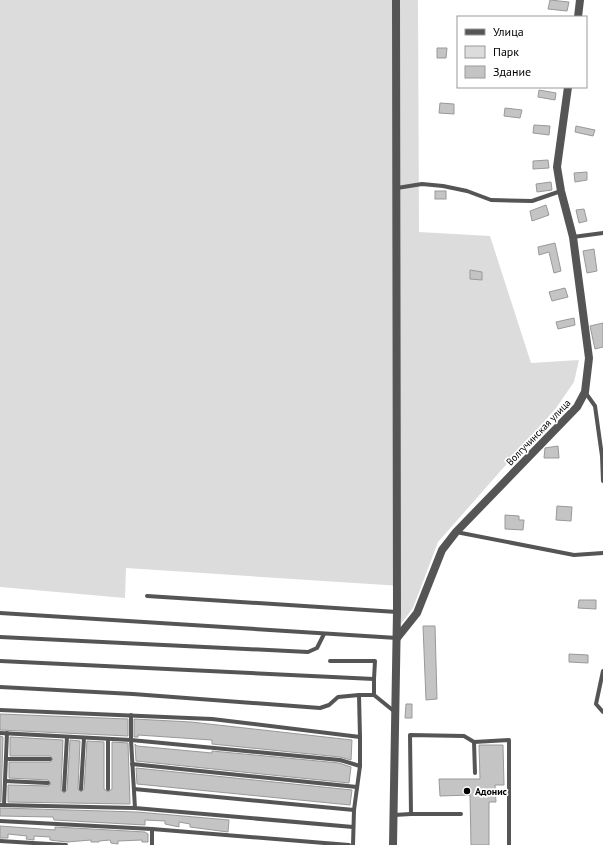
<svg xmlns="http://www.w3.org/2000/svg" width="603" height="845" font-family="'PT Sans',sans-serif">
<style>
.green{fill:#dcdcdc}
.building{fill:#c4c4c4;stroke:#999}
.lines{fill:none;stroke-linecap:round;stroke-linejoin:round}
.lane{stroke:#555;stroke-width:4}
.street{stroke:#555;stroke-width:8}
.poi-dot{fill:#000;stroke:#fff;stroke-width:1.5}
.labels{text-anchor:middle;stroke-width:3.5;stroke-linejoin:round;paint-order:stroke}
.street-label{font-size:10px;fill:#000;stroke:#fff}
.poi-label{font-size:10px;font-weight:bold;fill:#000;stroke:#fff;text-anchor:start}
</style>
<rect width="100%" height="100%" fill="#fff"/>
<!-- green -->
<path class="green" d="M 0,0 L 418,0 L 419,232 L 490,236 L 531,363 L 579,360 L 574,382 L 556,408 L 438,542 L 413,608 L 401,624 L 401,586 L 126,568 L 125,598 L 0,587 Z"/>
<!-- building -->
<g class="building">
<path d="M 550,0 L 569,2 L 567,11 L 548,9 Z"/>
<path d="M 437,48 L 447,48 L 446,58 L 437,58 Z"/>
<path d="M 539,90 L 556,93 L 555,100 L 538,97 Z"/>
<path d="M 440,103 L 454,104 L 454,114 L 439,113 Z"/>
<path d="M 505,108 L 522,110 L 520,118 L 504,116 Z"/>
<path d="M 534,125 L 550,126 L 549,135 L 533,133 Z"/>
<path d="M 576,126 L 595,130 L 593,136 L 575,132 Z"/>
<path d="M 548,160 L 549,168 L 533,169 L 533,161 Z"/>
<path d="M 587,172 L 587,180 L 575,182 L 574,173 Z"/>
<path d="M 551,182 L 552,190 L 537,192 L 536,184 Z"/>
<rect x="435" y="191" width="11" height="8"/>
<path d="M 546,205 L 549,215 L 532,221 L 530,211 Z"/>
<path d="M 584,209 L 587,221 L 579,223 L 576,210 Z"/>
<path d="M 555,243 L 561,271 L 554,273 L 549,252 L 539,255 L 538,247 Z"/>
<path d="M 594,249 L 597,271 L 587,273 L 583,251 Z"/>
<path d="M 470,270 L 482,272 L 482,280 L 470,279 Z"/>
<path d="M 565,288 L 568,297 L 552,301 L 549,292 Z"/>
<path d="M 574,318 L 575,325 L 558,329 L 556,322 Z"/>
<path d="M 603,323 L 603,347 L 595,349 L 590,326 Z"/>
<path d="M 558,446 L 559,458 L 544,458 L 545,448 Z"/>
<path d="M 557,506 L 572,507 L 571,521 L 556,520 Z"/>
<path d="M 505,515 L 519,516 L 519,520 L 524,520 L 523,530 L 505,529 Z"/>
<path d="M 579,600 L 596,600 L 596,609 L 578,608 Z"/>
<path d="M 423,626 L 435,626 L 437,699 L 426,700 Z"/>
<path d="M 569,654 L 588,655 L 588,663 L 569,662 Z"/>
<path d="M 406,704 L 412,704 L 412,718 L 405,718 Z"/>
<path d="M 0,714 L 128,719 L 128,736 L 0,730 Z"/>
<path d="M 134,719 L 191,722 L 352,740 L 351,760 L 340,757 L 212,744 L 212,740 L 138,735 L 138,737 L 134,737 Z"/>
<path d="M 0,736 L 3,737 L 1,802 L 0,802 Z"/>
<path d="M 10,737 L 63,740 L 61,790 L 64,793 L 67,790 L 70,740 L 80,741 L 78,789 L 81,792 L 84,789 L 87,741 L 104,742 L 104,789 L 108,792 L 112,789 L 112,742 L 128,743 L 130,804 L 8,802 L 8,785 L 48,786 L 51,784 L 48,780 L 9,778 L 9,762 L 50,762 L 53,759 L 50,756 L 10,756 Z"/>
<path d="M 135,744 L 137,746 L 212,753 L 212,751 L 339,763 L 351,767 L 349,783 L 136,761 Z"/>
<path d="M 479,745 L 503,745 L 504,785 L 495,785 L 496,802 L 489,802 L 489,845 L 471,845 L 470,795 L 440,796 L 439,779 L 480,779 Z"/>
<path d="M 136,768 L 352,790 L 350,805 L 137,784 Z"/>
<path d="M 0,808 L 137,812 L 229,820 L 228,832 L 190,827 L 190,824 L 179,822 L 179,827 L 165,824 L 165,821 L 145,820 L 145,825 L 54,820 L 53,817 L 0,816 Z"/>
<path d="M 0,826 L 55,830 L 55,827 L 145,832 L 148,834 L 148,842 L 142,842 L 142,840 L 118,841 L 118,844 L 111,843 L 110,840 L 99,841 L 99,842 L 91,842 L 91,840 L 67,842 L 50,840 L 50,837 L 34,836 L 34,840 L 26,839 L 27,836 L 8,834 L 8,838 L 0,838 Z"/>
</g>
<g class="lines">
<!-- lane -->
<g class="lane">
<path d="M 397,188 L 422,184 L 443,186 L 467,191 L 491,200 L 532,201 L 561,191"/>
<path d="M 573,237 L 603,233"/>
<path d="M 585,392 L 595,406 L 602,456 L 603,481"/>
<path d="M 456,532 L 574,555 L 603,553"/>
<path d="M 147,596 L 397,612"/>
<path d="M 0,613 L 397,638"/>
<path d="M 0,637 L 308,652 L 317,648 L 324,634"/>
<path d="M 0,661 L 374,679 L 374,695 L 395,712"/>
<path d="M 330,661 L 375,661 L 374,679"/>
<path d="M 603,671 L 596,704 L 603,712"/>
<path d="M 0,687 L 133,694 L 320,708 L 329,705 L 338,697 L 359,695 L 360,737 L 212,719 L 0,710"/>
<path d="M 359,695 L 374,695"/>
<path d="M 0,733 L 131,740 L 131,715"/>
<path d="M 360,737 L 360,766"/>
<path d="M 474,742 L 475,773"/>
<path d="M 6,759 L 50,759"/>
<path d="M 132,764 L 357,787"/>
<path d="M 5,781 L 48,783"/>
<path d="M 81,789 L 84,738"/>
<path d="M 108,789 L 108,739"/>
<path d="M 134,789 L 354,810"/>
<path d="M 64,790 L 67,737"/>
<path d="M 0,805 L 135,808"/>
<path d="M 4,805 L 7,733"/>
<path d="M 461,814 L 411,814 L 410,735 L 464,736 L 474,742 L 509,740 L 509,845"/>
<path d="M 394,815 L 411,814"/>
<path d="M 0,821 L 152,829 L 152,845"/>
<path d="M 152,829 L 349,845"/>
<path d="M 0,841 L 66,845"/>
<path d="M 353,845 L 354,810 L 360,766 L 340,760 L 131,740 L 135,808 L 353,827"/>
</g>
<!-- street -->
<g class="street">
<path d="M 578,17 L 580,0"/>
<path d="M 397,638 L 417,613 L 442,550 L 456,532 L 577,407 L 585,392 L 589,358 L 573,237 L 561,191 L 557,167 L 568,87"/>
<path d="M 393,845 L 397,612 L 396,0"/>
</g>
</g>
<!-- markers -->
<circle class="poi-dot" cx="467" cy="791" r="4"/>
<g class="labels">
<!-- street labels -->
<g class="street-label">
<text transform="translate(538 432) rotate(-46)" y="4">Волгучинская улица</text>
</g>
<!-- poi labels -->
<g class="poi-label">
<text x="475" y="795">Адонис</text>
</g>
</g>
<!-- legend -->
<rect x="457" y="16" width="130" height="72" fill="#ffffff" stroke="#999999"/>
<rect x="465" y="29" width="20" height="6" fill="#555555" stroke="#999999"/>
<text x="493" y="36" font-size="12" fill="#000000">Улица</text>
<rect x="465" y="46" width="20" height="12" fill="#dcdcdc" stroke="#999999"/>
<text x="493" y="56" font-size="12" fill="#000000">Парк</text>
<rect x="465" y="66" width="20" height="12" fill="#c4c4c4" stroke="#999999"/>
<text x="493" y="76" font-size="12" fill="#000000">Здание</text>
</svg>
